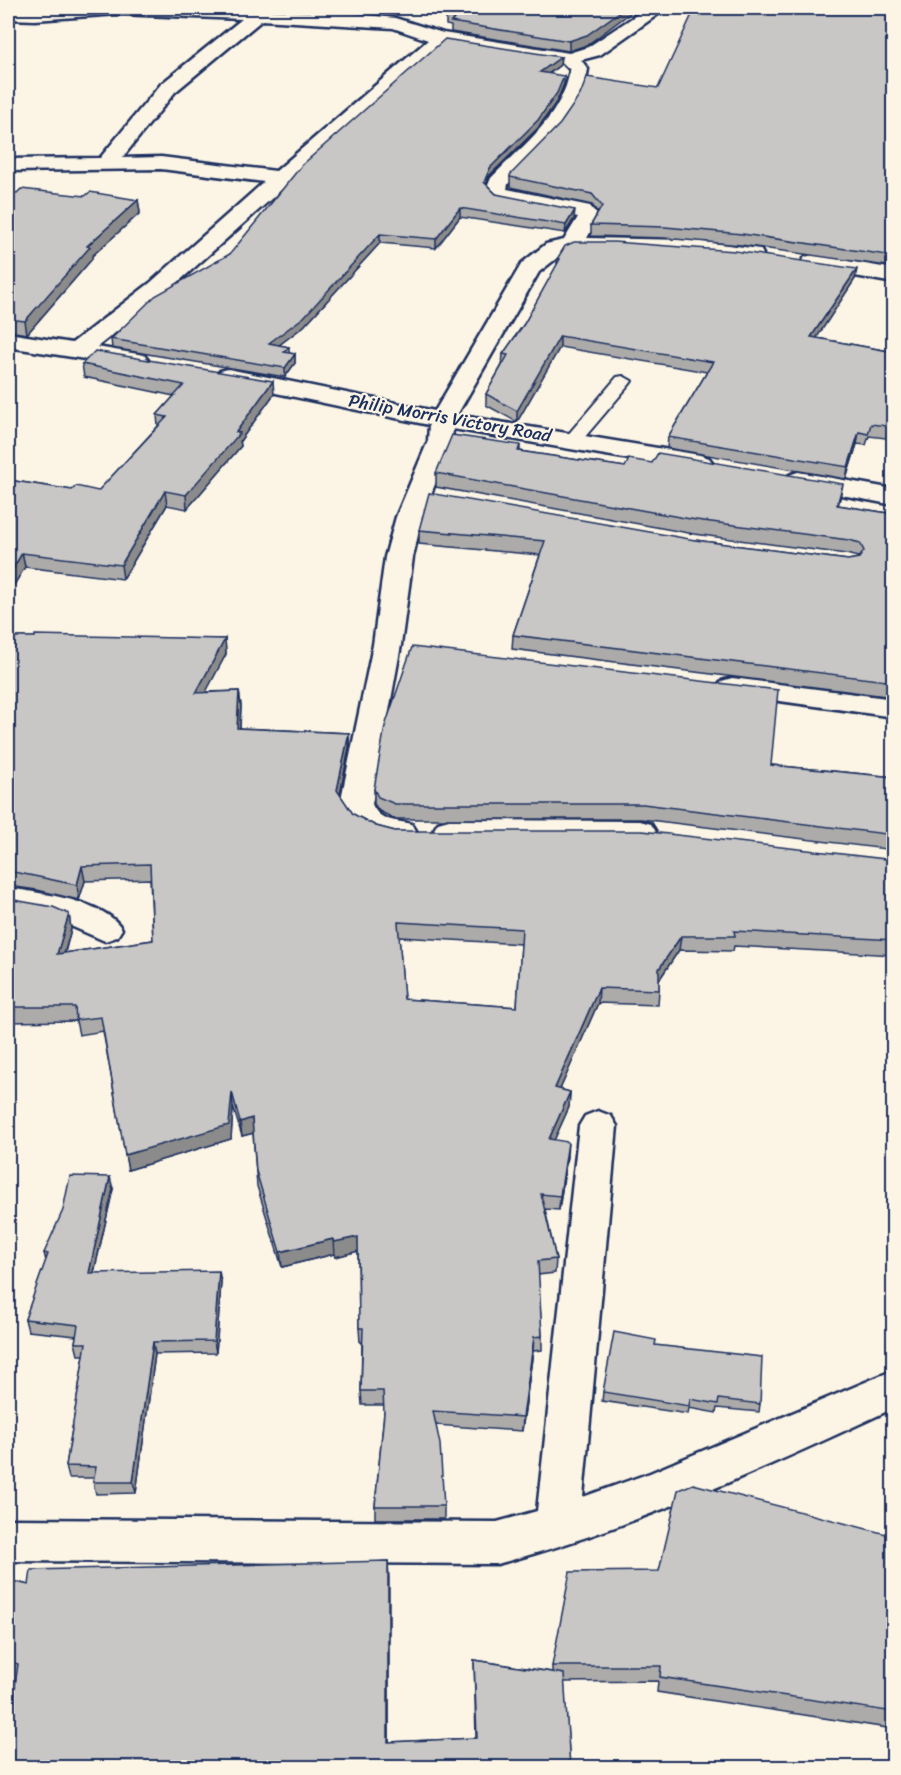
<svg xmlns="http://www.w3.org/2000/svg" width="901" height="1775" font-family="Sriracha,sans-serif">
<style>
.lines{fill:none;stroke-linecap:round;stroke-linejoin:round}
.service-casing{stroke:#1b2f5e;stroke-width:4}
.minor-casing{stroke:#1b2f5e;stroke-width:5}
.service{fill:#fcf5e5;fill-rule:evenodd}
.minor{fill:#fcf5e5;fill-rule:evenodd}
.wall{fill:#acabaa;stroke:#1b2f5e;stroke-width:1.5;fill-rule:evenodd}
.shaded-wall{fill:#8c8b8b;stroke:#1b2f5e;stroke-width:1.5}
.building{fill:#c8c7c6;stroke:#1b2f5e;stroke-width:1.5;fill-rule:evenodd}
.labels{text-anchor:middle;stroke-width:4.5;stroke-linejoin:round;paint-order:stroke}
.far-street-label{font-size:18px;fill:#1b2f5e;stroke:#fcf5e5}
</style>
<rect width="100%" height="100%" fill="#fcf5e5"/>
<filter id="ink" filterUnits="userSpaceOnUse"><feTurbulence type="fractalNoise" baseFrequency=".0167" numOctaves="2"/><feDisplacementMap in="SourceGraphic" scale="12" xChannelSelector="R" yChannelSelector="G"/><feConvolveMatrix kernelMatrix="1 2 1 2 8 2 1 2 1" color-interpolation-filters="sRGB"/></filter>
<g filter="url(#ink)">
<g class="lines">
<!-- service casing -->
<g class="service-casing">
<path id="service" d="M 623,376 L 632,381 L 629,385 L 578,445 L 566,445 L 563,441 L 566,437 L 617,377 Z"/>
</g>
<!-- minor casing -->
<g class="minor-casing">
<g id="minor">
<path d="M 63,8 L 219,8 L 357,14 L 395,18 L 443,33 L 569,53 L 588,47 L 647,8 L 667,8 L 600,55 L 581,60 L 588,69 C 581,119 541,150 508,184 L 507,189 L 590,206 L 599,217 L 587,238 L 687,240 L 752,248 L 760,249 L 763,254 L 760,259 L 752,260 L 687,252 L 573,250 L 562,254 L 539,272 L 457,415 L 700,455 L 709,458 L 713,463 L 709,468 L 700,471 L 453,429 L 452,441 L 422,517 L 413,557 L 401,645 L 372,804 C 379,822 396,820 412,824 L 417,832 L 412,840 C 381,848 351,834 340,804 L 373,645 L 385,557 L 396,517 L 428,441 L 429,425 L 228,383 L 220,381 L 216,376 L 220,371 L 228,369 L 435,411 L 522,263 L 546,244 L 564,240 L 578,217 L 496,200 L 486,190 L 491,178 C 523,145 562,117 570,70 L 563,63 L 444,44 L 166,293 L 97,347 L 144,355 L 148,360 L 144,365 L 136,367 L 8,347 L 8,333 L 72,343 L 150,283 L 264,182 L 161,169 L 8,171 L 8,159 L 100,158 L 161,84 L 242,19 L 118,14 L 35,20 L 8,19 L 8,9 ZM 262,20 L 393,28 L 428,40 L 276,171 L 161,157 L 122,158 L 175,92 Z"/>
<path d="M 813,255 L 894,269 L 894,283 L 805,267 L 802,262 L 805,257 Z"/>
<path d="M 798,472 L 894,489 L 894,505 L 789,485 L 785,480 L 789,475 Z"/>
<path d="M 732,678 L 894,699 L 894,717 L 722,693 L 717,687 L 722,681 Z"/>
<path d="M 449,820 L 640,821 L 651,824 L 656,832 L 651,840 L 640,843 L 449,842 L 438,839 L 433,831 L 438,823 Z"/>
<path d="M 8,888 C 39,893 105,900 122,929 L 117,937 L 105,941 L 57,920 L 8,911 Z"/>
<path d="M 598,1111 L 611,1116 L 617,1126 L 583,1497 L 650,1473 L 894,1370 L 894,1408 C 765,1468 634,1528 497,1564 L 8,1561 L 8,1519 L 497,1522 L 537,1511 L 579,1126 L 585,1116 Z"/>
</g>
</g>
<!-- service -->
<use href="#service" class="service"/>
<!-- minor -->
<use href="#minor" class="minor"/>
</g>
<!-- wall -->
<g class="wall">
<path d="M 455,8 L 587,45 L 569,51 L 451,32 L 451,26 L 446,25 L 446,15 Z"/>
<path d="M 894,8 L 894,267 L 741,245 L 664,238 L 591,236 L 591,225 L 598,213 L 592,205 L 510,187 L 510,177 L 658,88 Z"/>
<path d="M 560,65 L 549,74 L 564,84 L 557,101 L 538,128 L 489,176 L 486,184 L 496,194 L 574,219 L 565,233 L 460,217 L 436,248 L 380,243 L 304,326 L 279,345 L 289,347 L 289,353 L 295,354 L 295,363 L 285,377 L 112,348 L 111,339 L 230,254 Z"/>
<path d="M 8,192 L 17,193 L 138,200 L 140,213 L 92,256 L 92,259 L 27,334 L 8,331 Z"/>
<path d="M 557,259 L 855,279 L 816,338 L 894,352 L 894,439 L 869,436 L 866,445 L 857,444 L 846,479 L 667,448 L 668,437 L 707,372 L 560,347 L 517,422 L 486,405 L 486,394 L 502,365 L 503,354 L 524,324 L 557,265 Z"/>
<path d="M 82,364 L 274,394 L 240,441 L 241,446 L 187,509 L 167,505 L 123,579 L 25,567 L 8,480 L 72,490 L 98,491 L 158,426 L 157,415 L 174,396 L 84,377 Z"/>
<path d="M 520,445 L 520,451 L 625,467 L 840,498 L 838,505 L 894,514 L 894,697 L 512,649 L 513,635 L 540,555 L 419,544 L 419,530 L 695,540 L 848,560 L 859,558 L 858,557 L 846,554 L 694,534 L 436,487 L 436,473 Z"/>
<path d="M 8,637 L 225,639 L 226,654 L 205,692 L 239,691 L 241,706 L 240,728 L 349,733 L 349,748 L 340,795 L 353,814 L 376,826 L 395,831 L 894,860 L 894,955 L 734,946 L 733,951 L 679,950 L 659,980 L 659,990 L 658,1005 L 598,1003 L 560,1089 L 570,1092 L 569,1107 L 554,1140 L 567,1156 L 559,1210 L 545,1209 L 556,1259 L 555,1273 L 538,1275 L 542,1336 L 542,1350 L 533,1351 L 522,1431 L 436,1425 L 444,1506 L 444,1519 L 375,1519 L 375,1506 L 384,1413 L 384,1405 L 362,1405 L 361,1391 L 362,1342 L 360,1342 L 359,1328 L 358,1251 L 335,1257 L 334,1254 L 282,1267 L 257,1186 L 253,1133 L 242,1136 L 233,1107 L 231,1139 L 128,1170 L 103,1031 L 79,1035 L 76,1021 L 8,1022 L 8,899 L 69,914 L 71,929 L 65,953 L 153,940 L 150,879 L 85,881 L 79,900 L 37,890 L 8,886 ZM 399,937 L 521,944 L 517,1007 L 404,999 Z"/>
<path d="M 771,765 L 894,777 L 894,850 L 641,819 L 395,819 L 379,811 L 374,804 L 374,789 Z"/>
<path d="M 113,1189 L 94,1273 L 221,1282 L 216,1353 L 155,1354 L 136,1493 L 96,1494 L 93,1482 L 94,1478 L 69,1478 L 66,1466 L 84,1355 L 78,1355 L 75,1343 L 76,1336 L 28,1331 L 25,1319 L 46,1261 L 44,1253 Z"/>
<path d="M 655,1345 L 760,1404 L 759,1412 L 717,1408 L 716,1413 L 689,1408 L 688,1414 L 602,1401 L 603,1392 Z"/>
<path d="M 894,1536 L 894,1729 L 657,1692 L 658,1681 L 564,1682 L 570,1767 L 8,1767 L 16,1678 L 8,1676 L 8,1580 L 29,1585 L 388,1561 L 389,1742 L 476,1738 L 474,1660 L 552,1672 L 552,1666 L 659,1571 Z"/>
</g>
<!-- shaded-wall -->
<g class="shaded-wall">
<path d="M 625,8 L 637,8 L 587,45 L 569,51 L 569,41 Z"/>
<path d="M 561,57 L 560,65 L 540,80 L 540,72 Z"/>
<path d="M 564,76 L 564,84 L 557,101 L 538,128 L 489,176 L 484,190 L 484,182 L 490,168 Z"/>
<path d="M 138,200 L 140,213 L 92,256 L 92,259 L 27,334 L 25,321 L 87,246 Z"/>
<path d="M 460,208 L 460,217 L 436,248 L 436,239 Z"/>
<path d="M 575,210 L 574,219 L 565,233 L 566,225 Z"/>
<path d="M 380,234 L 380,243 L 304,326 L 270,352 L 269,343 Z"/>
<path d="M 857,269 L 855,279 L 810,348 L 811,337 Z"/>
<path d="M 560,336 L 560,347 L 517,422 L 517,411 Z"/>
<path d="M 10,337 L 13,350 L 8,356 L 8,340 Z"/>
<path d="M 295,354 L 295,363 L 285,377 L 285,368 Z"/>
<path d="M 273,381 L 274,394 L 240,441 L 241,446 L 187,509 L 186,495 L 236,432 Z"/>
<path d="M 859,432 L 857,444 L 846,479 L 848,467 Z"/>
<path d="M 843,484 L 840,498 L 834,519 L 837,505 Z"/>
<path d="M 165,491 L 167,505 L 123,579 L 121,565 Z"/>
<path d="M 22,553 L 25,567 L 8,595 L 8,577 Z"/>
<path d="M 225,639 L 226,654 L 198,707 L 196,693 Z"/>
<path d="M 239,691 L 241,706 L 239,742 L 237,728 Z"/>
<path d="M 349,733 L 349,748 L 338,805 L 337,790 Z"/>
<path d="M 82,866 L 85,881 L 79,900 L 77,885 Z"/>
<path d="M 69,914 L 71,929 L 60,969 L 57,954 Z"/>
<path d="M 681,936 L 679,950 L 657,983 L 659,969 Z"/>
<path d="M 599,988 L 598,1003 L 554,1103 L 555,1088 Z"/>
<path d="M 232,1092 L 233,1107 L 231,1139 L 128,1170 L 125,1155 Z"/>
<path d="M 570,1092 L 569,1107 L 548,1154 L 549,1139 Z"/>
<path d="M 252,1118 L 254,1133 L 242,1136 L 240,1122 Z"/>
<path d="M 568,1142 L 567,1156 L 559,1210 L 560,1196 Z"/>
<path d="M 110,1177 L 113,1189 L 91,1285 L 89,1273 Z"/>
<path d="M 358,1237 L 359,1251 L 335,1257 L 334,1242 Z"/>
<path d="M 333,1239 L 334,1254 L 282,1267 L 280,1252 Z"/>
<path d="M 219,1271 L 221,1282 L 216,1353 L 214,1341 Z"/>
<path d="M 534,1337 L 533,1351 L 522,1431 L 523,1417 Z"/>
<path d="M 153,1342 L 155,1354 L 136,1493 L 133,1482 Z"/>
<path d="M 388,1561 L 389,1578 L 389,1757 L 388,1742 Z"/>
</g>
<!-- building -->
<g class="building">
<path d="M 455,8 L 625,8 L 587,35 L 569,41 L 451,22 L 456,17 L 446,15 Z"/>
<path d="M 695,8 L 894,8 L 894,256 L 742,234 L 665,227 L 591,225 L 602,206 L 592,194 L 510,177 L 510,175 L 560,124 L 580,95 L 587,77 L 658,88 Z"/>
<path d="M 445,39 L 561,57 L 540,72 L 564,76 L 557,93 L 538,120 L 490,168 L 484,182 L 496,194 L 575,210 L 566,225 L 460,208 L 436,239 L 380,234 L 304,317 L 269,343 L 289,347 L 284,352 L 295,354 L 285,368 L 111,339 L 155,296 L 230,254 L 302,165 Z"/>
<path d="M 21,189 L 85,196 L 90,192 L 138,200 L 87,246 L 90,247 L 25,321 L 8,319 L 8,192 L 17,193 Z"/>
<path d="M 574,242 L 614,242 L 735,251 L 857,269 L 811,337 L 894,352 L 894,427 L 871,424 L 868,434 L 859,432 L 848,467 L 668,437 L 713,362 L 560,336 L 517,411 L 486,394 L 508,355 L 503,354 L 524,324 L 560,259 L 557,259 L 565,246 Z"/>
<path d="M 95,351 L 273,381 L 236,432 L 240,433 L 186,495 L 165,491 L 121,565 L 22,553 L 8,577 L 8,480 L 72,490 L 76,486 L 98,491 L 167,417 L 157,415 L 184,385 L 82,364 Z"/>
<path d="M 452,435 L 520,445 L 518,451 L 625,467 L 629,459 L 652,463 L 658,453 L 843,484 L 837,505 L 894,514 L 894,682 L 513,635 L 545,541 L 419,530 L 429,493 L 695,540 L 848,560 L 859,558 L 864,551 L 860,543 L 849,540 L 696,520 L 436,473 Z"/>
<path d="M 35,635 L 225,639 L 196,693 L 239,691 L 237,728 L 349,733 L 337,790 L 353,814 L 376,826 L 395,831 L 642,831 L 894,860 L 894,940 L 734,931 L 735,936 L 681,936 L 659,969 L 659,990 L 599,988 L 555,1088 L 570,1092 L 549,1139 L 568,1142 L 560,1196 L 541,1194 L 556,1259 L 538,1261 L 542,1336 L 534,1337 L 523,1417 L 433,1411 L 440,1444 L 444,1506 L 375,1506 L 384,1413 L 383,1391 L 361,1391 L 363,1328 L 359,1328 L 358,1237 L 334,1242 L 333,1239 L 280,1252 L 256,1171 L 252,1118 L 240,1122 L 232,1092 L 229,1125 L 125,1155 L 101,1017 L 76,1020 L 75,1007 L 8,1007 L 8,899 L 53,907 L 69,914 L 57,954 L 153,940 L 150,864 L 82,866 L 77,885 L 34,876 L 8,871 L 8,637 L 35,637 ZM 398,922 L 522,929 L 517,1007 L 404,999 Z"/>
<path d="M 412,647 L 778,690 L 771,765 L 894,777 L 894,835 L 643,804 L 395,804 L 378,797 L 374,789 L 385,726 Z"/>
<path d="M 70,1176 L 110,1177 L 89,1273 L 219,1271 L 214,1341 L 153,1342 L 133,1482 L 93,1482 L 96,1467 L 66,1466 L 86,1343 L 75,1343 L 78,1325 L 25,1319 L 48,1254 L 44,1253 L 63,1210 Z"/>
<path d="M 614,1332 L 656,1340 L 655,1345 L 762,1357 L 760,1404 L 719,1399 L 718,1404 L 690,1399 L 689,1406 L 603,1392 Z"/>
<path d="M 693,1484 L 894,1536 L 894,1712 L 660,1677 L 661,1666 L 552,1666 L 570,1572 L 659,1571 L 678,1490 Z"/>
<path d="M 388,1561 L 388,1742 L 477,1738 L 474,1660 L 564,1674 L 570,1767 L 8,1767 L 8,1735 L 18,1664 L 8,1661 L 8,1580 L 29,1585 L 31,1570 Z"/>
</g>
</g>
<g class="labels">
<!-- far-street labels -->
<g class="far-street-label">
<text transform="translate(450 418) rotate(10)" y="6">Philip Morris Victory Road</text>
</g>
</g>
<!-- margin -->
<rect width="901" height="1775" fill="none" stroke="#fcf5e5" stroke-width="30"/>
<rect x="15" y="15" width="871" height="1745" fill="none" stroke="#1b2f5e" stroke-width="2" filter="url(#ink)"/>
</svg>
